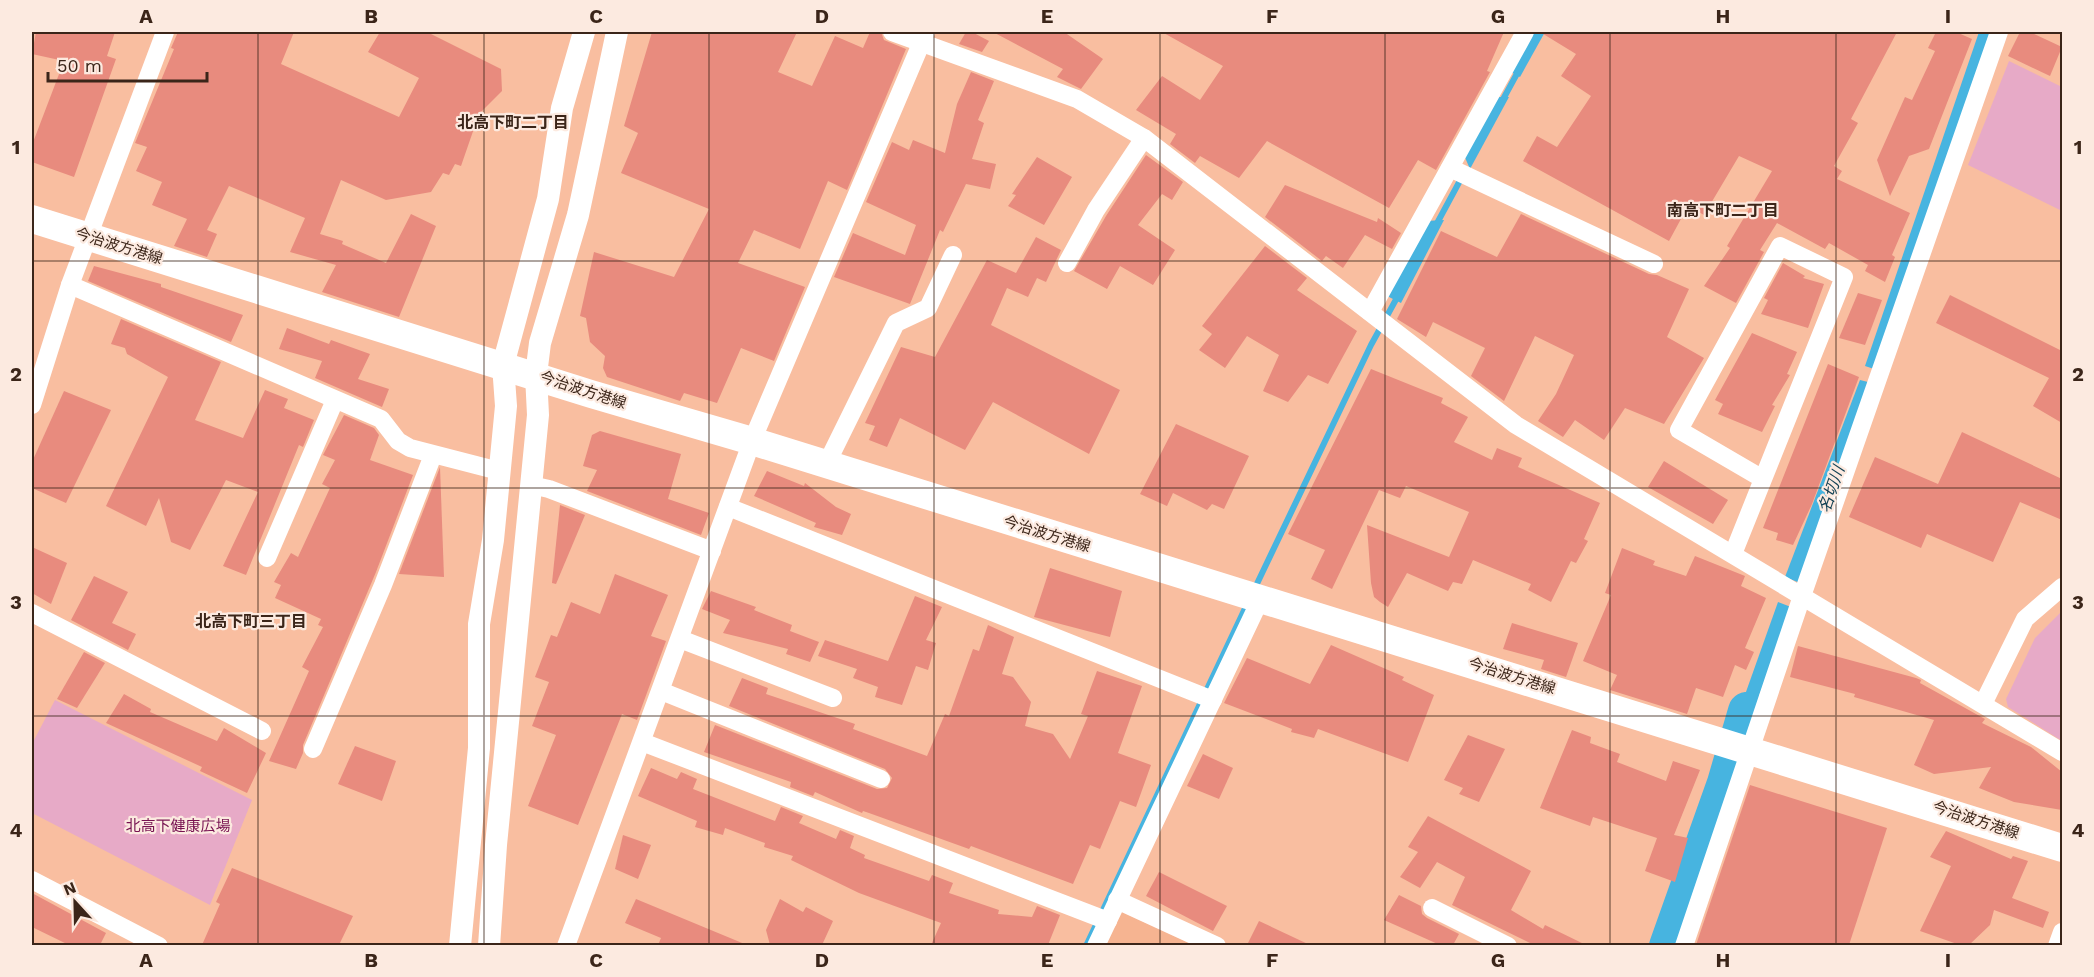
<svg xmlns="http://www.w3.org/2000/svg" width="2094" height="977" font-family="'Work Sans','Noto Sans JP',sans-serif">
<style>
.built{fill:#f6b491}
.green{fill:#e7aac7}
.water{fill:#47b4e0}
.lines{fill:none;stroke-linecap:round;stroke-linejoin:round}
.stream{stroke:#47b4e0;stroke-width:6}
.river{stroke:#47b4e0;stroke-width:38}
.building{fill:#e88b7e}
.minor{stroke:#fff;stroke-width:18}
.tertiary{stroke:#fff;stroke-width:22}
.primary{stroke:#fff;stroke-width:28}
.grid{fill:none;stroke:#3b2519;stroke-width:1.5;stroke-opacity:0.55}
.labels{text-anchor:middle;stroke-width:4.5;stroke-linejoin:round;paint-order:stroke}
.street-label{font-size:15px;fill:#3b2519;stroke:#fceae0}
.park-label{font-size:15px;fill:#771251;stroke:#fceae0}
.neighbourhood-label{font-size:16px;font-weight:bold;fill:#3b2519;stroke:#fceae0}
.water-label{font-size:16px;font-style:italic;fill:#103f52;stroke:#fceae0}
.neatline{fill:none;stroke:#3b2519;stroke-width:2}
.grid-label{font-size:20px;text-anchor:middle;font-weight:bold;fill:#3b2519}
</style>
<rect width="100%" height="100%" fill="#f9bea0"/>
<!-- built -->
<path class="built" d="M 1120,911 L 1195,946 L 1104,946 Z"/>
<!-- green -->
<g class="green">
<path d="M 2009,61 L 2062,87 L 2062,211 L 1968,165 Z"/>
<path d="M 2062,611 L 2062,741 L 2008,707 L 2006,699 L 2035,638 Z"/>
<path d="M 55,700 L 252,800 L 210,905 L 32,813 L 32,744 Z"/>
</g>
<!-- water -->
<g class="water">
<path d="M 1529,32 L 1545,32 L 1520,77 L 1507,70 Z"/>
<path d="M 1979,32 L 1994,32 L 1877,370 L 1865,366 Z"/>
<path d="M 1492,97 L 1509,97 L 1470,169 L 1463,153 Z"/>
<path d="M 1444,220 L 1401,303 L 1387,296 L 1426,221 Z"/>
<path d="M 1860,380 L 1872,383 L 1800,583 L 1785,577 Z"/>
<path d="M 1778,602 L 1791,607 L 1744,738 L 1731,734 Z"/>
<path d="M 1722,768 L 1737,772 L 1709,855 L 1694,850 Z"/>
<path d="M 1683,877 L 1698,882 L 1686,917 L 1671,912 Z"/>
<path d="M 1669,924 L 1681,929 L 1674,945 L 1660,946 Z"/>
</g>
<g class="lines">
<!-- stream -->
<g class="stream">
<path d="M 1501,103 L 1519,70"/>
<path d="M 1435,227 L 1463,175"/>
<path d="M 1254,590 L 1371,345 L 1399,294"/>
<path d="M 1086,946 L 1248,602"/>
</g>
<!-- river -->
<path class="river" d="M 1668,946 L 1726,783 L 1747,711"/>
</g>
<!-- building -->
<g class="building">
<path d="M 36,32 L 115,32 L 107,56 L 116,59 L 74,177 L 32,162 L 32,145 L 64,61 L 32,54 Z"/>
<path d="M 178,32 L 294,32 L 281,64 L 399,117 L 419,78 L 368,52 L 380,32 L 427,32 L 501,69 L 502,91 L 479,114 L 461,166 L 455,164 L 449,175 L 443,173 L 431,192 L 386,200 L 341,180 L 320,234 L 343,241 L 342,244 L 386,263 L 411,214 L 436,226 L 399,317 L 322,292 L 336,265 L 290,252 L 305,218 L 229,186 L 207,230 L 217,234 L 207,257 L 174,246 L 187,219 L 152,205 L 162,182 L 136,171 L 147,147 L 135,143 L 174,49 L 171,48 Z"/>
<path d="M 652,32 L 797,32 L 778,72 L 812,86 L 835,36 L 863,48 L 870,32 L 881,32 L 884,40 L 906,49 L 847,190 L 828,181 L 800,249 L 754,230 L 738,263 L 805,287 L 774,361 L 741,348 L 717,403 L 684,393 L 680,401 L 607,377 L 603,368 L 605,356 L 590,342 L 586,318 L 580,316 L 594,252 L 674,277 L 709,209 L 621,173 L 638,133 L 624,126 Z"/>
<path d="M 966,32 L 972,32 L 989,41 L 982,52 L 959,44 Z"/>
<path d="M 993,32 L 1064,32 L 1103,59 L 1081,89 L 1057,77 L 1063,69 Z"/>
<path d="M 1162,32 L 1504,32 L 1487,71 L 1490,72 L 1436,170 L 1418,160 L 1389,208 L 1267,141 L 1239,178 L 1200,156 L 1195,163 L 1170,144 L 1176,134 L 1136,110 L 1162,76 L 1200,100 L 1223,66 Z"/>
<path d="M 1540,32 L 1897,32 L 1851,119 L 1858,123 L 1834,166 L 1842,171 L 1837,179 L 1910,213 L 1892,255 L 1895,257 L 1885,282 L 1865,271 L 1868,265 L 1829,243 L 1825,249 L 1777,223 L 1760,250 L 1764,252 L 1736,303 L 1704,286 L 1730,248 L 1727,246 L 1772,171 L 1739,156 L 1704,215 L 1688,206 L 1669,241 L 1523,161 L 1537,136 L 1557,147 L 1591,96 L 1561,76 L 1576,54 Z"/>
<path d="M 1936,32 L 1956,32 L 1972,39 L 1929,149 L 1909,156 L 1890,196 L 1877,160 L 1905,97 L 1912,100 L 1935,51 L 1928,48 Z"/>
<path d="M 2020,32 L 2030,32 L 2062,47 L 2050,76 L 2008,56 Z"/>
<path d="M 971,72 L 994,81 L 978,120 L 984,123 L 972,159 L 996,164 L 990,189 L 966,184 L 943,232 L 940,230 L 910,304 L 834,277 L 853,233 L 905,255 L 916,225 L 866,202 L 892,142 L 909,150 L 913,140 L 945,153 L 957,104 Z"/>
<path d="M 1146,155 L 1183,182 L 1172,200 L 1162,194 L 1138,225 L 1175,250 L 1153,285 L 1120,266 L 1107,289 L 1074,271 L 1106,216 Z"/>
<path d="M 1037,157 L 1072,177 L 1044,225 L 1008,206 L 1016,195 L 1012,194 Z"/>
<path d="M 1285,185 L 1377,222 L 1378,218 L 1401,233 L 1392,249 L 1365,235 L 1343,268 L 1326,256 L 1322,261 L 1265,217 Z"/>
<path d="M 1521,214 L 1649,274 L 1657,275 L 1689,289 L 1667,337 L 1704,358 L 1664,424 L 1625,408 L 1604,440 L 1575,420 L 1563,437 L 1538,421 L 1556,394 L 1574,355 L 1535,336 L 1504,401 L 1471,376 L 1485,348 L 1433,322 L 1426,337 L 1397,319 L 1441,231 L 1497,257 Z"/>
<path d="M 1036,237 L 1061,250 L 1046,282 L 1037,278 L 1028,297 L 1007,288 L 991,325 L 1120,390 L 1089,454 L 993,402 L 965,450 L 900,418 L 887,447 L 869,440 L 875,426 L 865,423 L 901,347 L 935,357 L 987,260 L 1016,273 Z"/>
<path d="M 1265,246 L 1307,278 L 1297,290 L 1357,331 L 1328,384 L 1308,375 L 1288,402 L 1263,391 L 1279,355 L 1247,336 L 1225,368 L 1199,350 L 1212,334 L 1202,326 Z"/>
<path d="M 1783,263 L 1805,276 L 1803,278 L 1824,284 L 1808,328 L 1761,314 L 1768,300 L 1764,298 Z"/>
<path d="M 94,266 L 161,284 L 161,287 L 243,315 L 231,342 L 88,281 Z"/>
<path d="M 1858,293 L 1882,300 L 1865,345 L 1839,338 Z"/>
<path d="M 1950,295 L 2062,351 L 2062,423 L 2033,406 L 2049,378 L 1936,323 Z"/>
<path d="M 121,319 L 221,362 L 195,420 L 243,438 L 265,390 L 288,399 L 284,408 L 314,420 L 303,447 L 299,445 L 246,575 L 223,566 L 258,492 L 226,480 L 190,550 L 171,542 L 159,498 L 146,526 L 106,506 L 168,377 L 127,354 L 125,348 L 111,344 Z"/>
<path d="M 287,328 L 329,344 L 331,340 L 370,354 L 358,379 L 389,389 L 382,407 L 315,378 L 322,361 L 279,349 Z"/>
<path d="M 1752,333 L 1797,352 L 1787,374 L 1790,375 L 1772,405 L 1775,406 L 1762,432 L 1718,414 L 1723,404 L 1715,400 Z"/>
<path d="M 1828,364 L 1859,377 L 1812,504 L 1793,545 L 1776,540 L 1778,533 L 1763,528 Z"/>
<path d="M 1371,369 L 1443,398 L 1441,403 L 1468,417 L 1454,442 L 1492,460 L 1497,448 L 1522,458 L 1518,467 L 1600,503 L 1584,539 L 1588,541 L 1576,563 L 1571,561 L 1551,602 L 1528,590 L 1531,584 L 1473,560 L 1462,584 L 1453,582 L 1448,591 L 1407,573 L 1388,607 L 1380,602 L 1374,597 L 1371,583 L 1367,525 L 1449,557 L 1469,512 L 1406,486 L 1400,498 L 1379,490 L 1332,589 L 1311,579 L 1325,550 L 1288,534 Z"/>
<path d="M 64,391 L 111,410 L 66,503 L 32,488 L 32,462 Z"/>
<path d="M 344,415 L 374,428 L 379,435 L 370,460 L 413,475 L 376,572 L 303,745 L 303,753 L 296,769 L 269,761 L 309,671 L 302,667 L 323,627 L 318,625 L 321,619 L 275,598 L 281,585 L 274,582 L 291,553 L 298,557 L 330,488 L 322,484 L 335,460 L 323,455 Z"/>
<path d="M 1176,424 L 1249,456 L 1224,509 L 1212,504 L 1207,510 L 1173,493 L 1167,506 L 1140,494 Z"/>
<path d="M 600,431 L 681,454 L 668,499 L 709,513 L 701,535 L 587,491 L 597,470 L 583,466 L 592,435 Z"/>
<path d="M 1962,432 L 2062,479 L 2062,520 L 2020,502 L 1993,562 L 1927,534 L 1921,548 L 1849,517 L 1875,457 L 1938,484 Z"/>
<path d="M 1664,461 L 1728,500 L 1713,524 L 1648,487 Z"/>
<path d="M 440,467 L 444,577 L 399,574 Z"/>
<path d="M 767,471 L 804,486 L 805,483 L 836,507 L 851,514 L 842,535 L 814,527 L 816,523 L 754,496 Z"/>
<path d="M 560,505 L 585,515 L 556,584 L 552,583 Z"/>
<path d="M 32,547 L 67,563 L 51,604 L 32,593 Z"/>
<path d="M 1622,548 L 1655,561 L 1653,565 L 1686,576 L 1695,556 L 1745,576 L 1741,586 L 1766,598 L 1745,648 L 1754,652 L 1746,670 L 1735,665 L 1723,697 L 1696,688 L 1687,714 L 1610,690 L 1617,675 L 1583,661 L 1611,595 L 1605,593 Z"/>
<path d="M 1050,568 L 1122,591 L 1110,637 L 1034,617 Z"/>
<path d="M 615,574 L 668,595 L 651,636 L 666,641 L 637,720 L 622,714 L 578,825 L 528,806 L 556,735 L 532,726 L 549,682 L 535,677 L 551,635 L 557,637 L 571,602 L 600,614 Z"/>
<path d="M 94,576 L 128,592 L 112,623 L 136,634 L 128,650 L 71,620 Z"/>
<path d="M 711,591 L 756,607 L 754,610 L 792,625 L 790,631 L 819,642 L 810,662 L 786,654 L 788,649 L 723,633 L 730,620 L 702,609 Z"/>
<path d="M 915,596 L 942,607 L 926,640 L 936,643 L 928,670 L 916,666 L 902,705 L 875,697 L 878,687 L 853,678 L 857,669 L 818,656 L 825,640 L 888,661 Z"/>
<path d="M 1512,623 L 1578,643 L 1566,677 L 1541,669 L 1544,660 L 1503,649 Z"/>
<path d="M 988,625 L 1014,637 L 1002,674 L 1013,677 L 1031,702 L 1025,726 L 1053,734 L 1070,759 L 1088,716 L 1081,714 L 1097,671 L 1142,686 L 1118,753 L 1151,765 L 1136,807 L 1120,801 L 1100,849 L 1090,845 L 1073,884 L 971,846 L 969,849 L 869,813 L 863,811 L 862,813 L 815,792 L 813,796 L 790,787 L 791,782 L 704,752 L 715,725 L 877,789 L 887,788 L 892,778 L 885,769 L 729,706 L 742,678 L 768,688 L 766,694 L 855,724 L 853,729 L 927,756 L 945,714 L 949,716 L 973,649 L 979,651 Z"/>
<path d="M 1331,645 L 1404,677 L 1402,680 L 1434,695 L 1408,762 L 1318,729 L 1314,738 L 1291,732 L 1292,729 L 1224,703 L 1247,658 L 1310,684 Z"/>
<path d="M 1798,646 L 1916,678 L 1921,680 L 1920,683 L 1985,719 L 1982,723 L 2031,747 L 2062,772 L 2062,810 L 2014,802 L 1979,788 L 1991,767 L 1934,774 L 1914,765 L 1934,720 L 1854,697 L 1855,694 L 1790,677 Z"/>
<path d="M 84,652 L 105,663 L 77,708 L 57,699 Z"/>
<path d="M 124,694 L 151,709 L 150,712 L 217,741 L 224,728 L 266,753 L 247,793 L 200,771 L 202,767 L 106,723 Z"/>
<path d="M 1572,730 L 1591,737 L 1590,743 L 1620,754 L 1617,762 L 1666,781 L 1673,761 L 1700,770 L 1674,835 L 1688,838 L 1675,882 L 1645,871 L 1657,838 L 1593,817 L 1590,826 L 1540,808 Z"/>
<path d="M 1468,735 L 1505,749 L 1479,802 L 1459,794 L 1463,788 L 1444,780 Z"/>
<path d="M 355,746 L 396,761 L 382,801 L 338,784 Z"/>
<path d="M 1203,754 L 1233,768 L 1219,799 L 1187,786 Z"/>
<path d="M 651,768 L 677,779 L 681,772 L 697,779 L 693,789 L 775,821 L 781,807 L 803,816 L 799,823 L 836,839 L 840,830 L 854,836 L 850,848 L 865,855 L 864,858 L 929,881 L 932,875 L 953,883 L 949,893 L 999,910 L 998,914 L 1032,917 L 1037,906 L 1060,915 L 1048,945 L 931,945 L 941,923 L 859,893 L 791,860 L 793,856 L 764,847 L 765,843 L 725,828 L 723,835 L 695,827 L 697,821 L 638,796 Z"/>
<path d="M 1750,785 L 1887,828 L 1849,945 L 1696,945 Z"/>
<path d="M 1428,816 L 1531,871 L 1511,910 L 1543,929 L 1545,925 L 1586,945 L 1534,945 L 1452,905 L 1465,877 L 1437,862 L 1420,888 L 1400,877 L 1418,852 L 1408,847 Z"/>
<path d="M 1946,831 L 2011,859 L 2013,856 L 2028,861 L 2012,898 L 2049,912 L 2043,928 L 1994,910 L 1990,925 L 1969,945 L 1960,945 L 1920,931 L 1951,866 L 1930,857 Z"/>
<path d="M 623,835 L 651,845 L 638,879 L 615,869 Z"/>
<path d="M 232,868 L 353,916 L 339,945 L 202,945 L 220,904 L 216,902 Z"/>
<path d="M 1159,872 L 1227,906 L 1213,931 L 1146,896 Z"/>
<path d="M 32,893 L 106,933 L 100,945 L 69,945 L 32,927 Z"/>
<path d="M 1399,895 L 1421,906 L 1422,914 L 1427,918 L 1459,934 L 1453,945 L 1440,945 L 1384,920 Z"/>
<path d="M 636,899 L 747,945 L 658,945 L 661,938 L 625,923 Z"/>
<path d="M 780,899 L 803,912 L 806,907 L 833,921 L 822,945 L 770,945 L 766,930 Z"/>
<path d="M 1259,921 L 1310,945 L 1247,945 Z"/>
</g>
<g class="lines">
<!-- minor -->
<g class="minor">
<path d="M 892,32 L 1077,99 L 1144,138 L 1516,425 L 2062,752"/>
<path d="M 1450,168 L 1654,264"/>
<path d="M 1067,263 L 1096,210 L 1144,138"/>
<path d="M 70,285 L 381,419 L 398,441 L 410,448 L 499,471"/>
<path d="M 1370,312 L 1525,32"/>
<path d="M 32,405 L 70,285 L 165,32"/>
<path d="M 826,465 L 896,323 L 928,308 L 953,255"/>
<path d="M 531,485 L 549,489 L 712,551"/>
<path d="M 728,507 L 1213,700"/>
<path d="M 1733,554 L 1844,277 L 1780,246 L 1679,430 L 1763,479"/>
<path d="M 267,558 L 335,400"/>
<path d="M 32,613 L 262,731"/>
<path d="M 680,639 L 833,698"/>
<path d="M 661,691 L 881,779"/>
<path d="M 1983,704 L 2025,619 L 2062,587"/>
<path d="M 642,742 L 1108,921"/>
<path d="M 313,749 L 383,585 L 433,455"/>
<path d="M 32,880 L 159,946"/>
<path d="M 1117,900 L 1217,946"/>
<path d="M 1432,908 L 1508,946"/>
<path d="M 566,946 L 752,441 L 926,32"/>
<path d="M 1096,946 L 1261,598"/>
<path d="M 1684,946 L 1802,596 L 1999,32"/>
<path d="M 2057,946 L 2062,932"/>
</g>
<!-- tertiary -->
<g class="tertiary">
<path d="M 460,946 L 479,748 L 479,624 L 493,540 L 506,406 L 503,365 L 548,199 L 562,108 L 584,32"/>
<path d="M 489,946 L 496,845 L 538,415 L 536,375 L 540,343 L 578,215 L 617,32"/>
</g>
<!-- primary -->
<path class="primary" d="M 32,219 L 591,394 L 752,441 L 2062,848"/>
</g>
<!-- grid -->
<path class="grid" d="M 258,32 L 258,946M 484,32 L 484,946M 709,32 L 709,946M 934,32 L 934,946M 1160,32 L 1160,946M 1385,32 L 1385,946M 1610,32 L 1610,946M 1836,32 L 1836,946M 32,261 L 2062,261M 32,488 L 2062,488M 32,716 L 2062,716"/>
<g class="labels">
<!-- street labels -->
<g class="street-label">
<text transform="translate(119 246) rotate(17)" y="5">今治波方港線</text>
<text transform="translate(583 390) rotate(18)" y="5">今治波方港線</text>
<text transform="translate(1047 534) rotate(17)" y="5">今治波方港線</text>
<text transform="translate(1512 676) rotate(17)" y="5">今治波方港線</text>
<text transform="translate(1976 820) rotate(18)" y="5">今治波方港線</text>
</g>
<!-- park labels -->
<g class="park-label">
<text x="178" y="831">北高下健康広場</text>
</g>
<!-- neighbourhood labels -->
<g class="neighbourhood-label">
<text x="513" y="128">北高下町二丁目</text>
<text x="1723" y="216">南高下町二丁目</text>
<text x="251" y="627">北高下町三丁目</text>
</g>
<!-- water labels -->
<g class="water-label">
<text transform="translate(1831 489) rotate(-71)" y="6">名切川</text>
</g>
</g>
<!-- border -->
<rect width="2094" height="977" fill="none" stroke="#fceae0" stroke-width="66"/>
<!-- north arrow -->
<g transform="translate(75 902) rotate(338)" stroke="#fceae0" stroke-width="4.5" paint-order="stroke">
<path d="M0-4.5L10 22L0 15L-10 22Z" fill="#3b2519"/>
<text y="-9" font-size="16" font-weight="bold" text-anchor="middle" fill="#3b2519">N</text>
</g>
<!-- scale -->
<path d="M48 72v9h159v-9" fill="none" stroke="#3b2519" stroke-width="3"/>
<text x="57" y="72" font-size="18" fill="#3b2519" stroke="#fceae0" stroke-width="4.5" paint-order="stroke">50 m</text>
<rect x="33" y="33" width="2028" height="911" class="neatline"/>
<g class="grid-label">
<text x="146" y="23">A</text>
<text x="371" y="23">B</text>
<text x="596" y="23">C</text>
<text x="822" y="23">D</text>
<text x="1047" y="23">E</text>
<text x="1272" y="23">F</text>
<text x="1498" y="23">G</text>
<text x="1723" y="23">H</text>
<text x="1948" y="23">I</text>
<text x="16" y="154">1</text>
<text x="2078" y="154">1</text>
<text x="16" y="381">2</text>
<text x="2078" y="381">2</text>
<text x="16" y="609">3</text>
<text x="2078" y="609">3</text>
<text x="16" y="837">4</text>
<text x="2078" y="837">4</text>
<text x="146" y="967">A</text>
<text x="371" y="967">B</text>
<text x="596" y="967">C</text>
<text x="822" y="967">D</text>
<text x="1047" y="967">E</text>
<text x="1272" y="967">F</text>
<text x="1498" y="967">G</text>
<text x="1723" y="967">H</text>
<text x="1948" y="967">I</text>
</g>
</svg>
